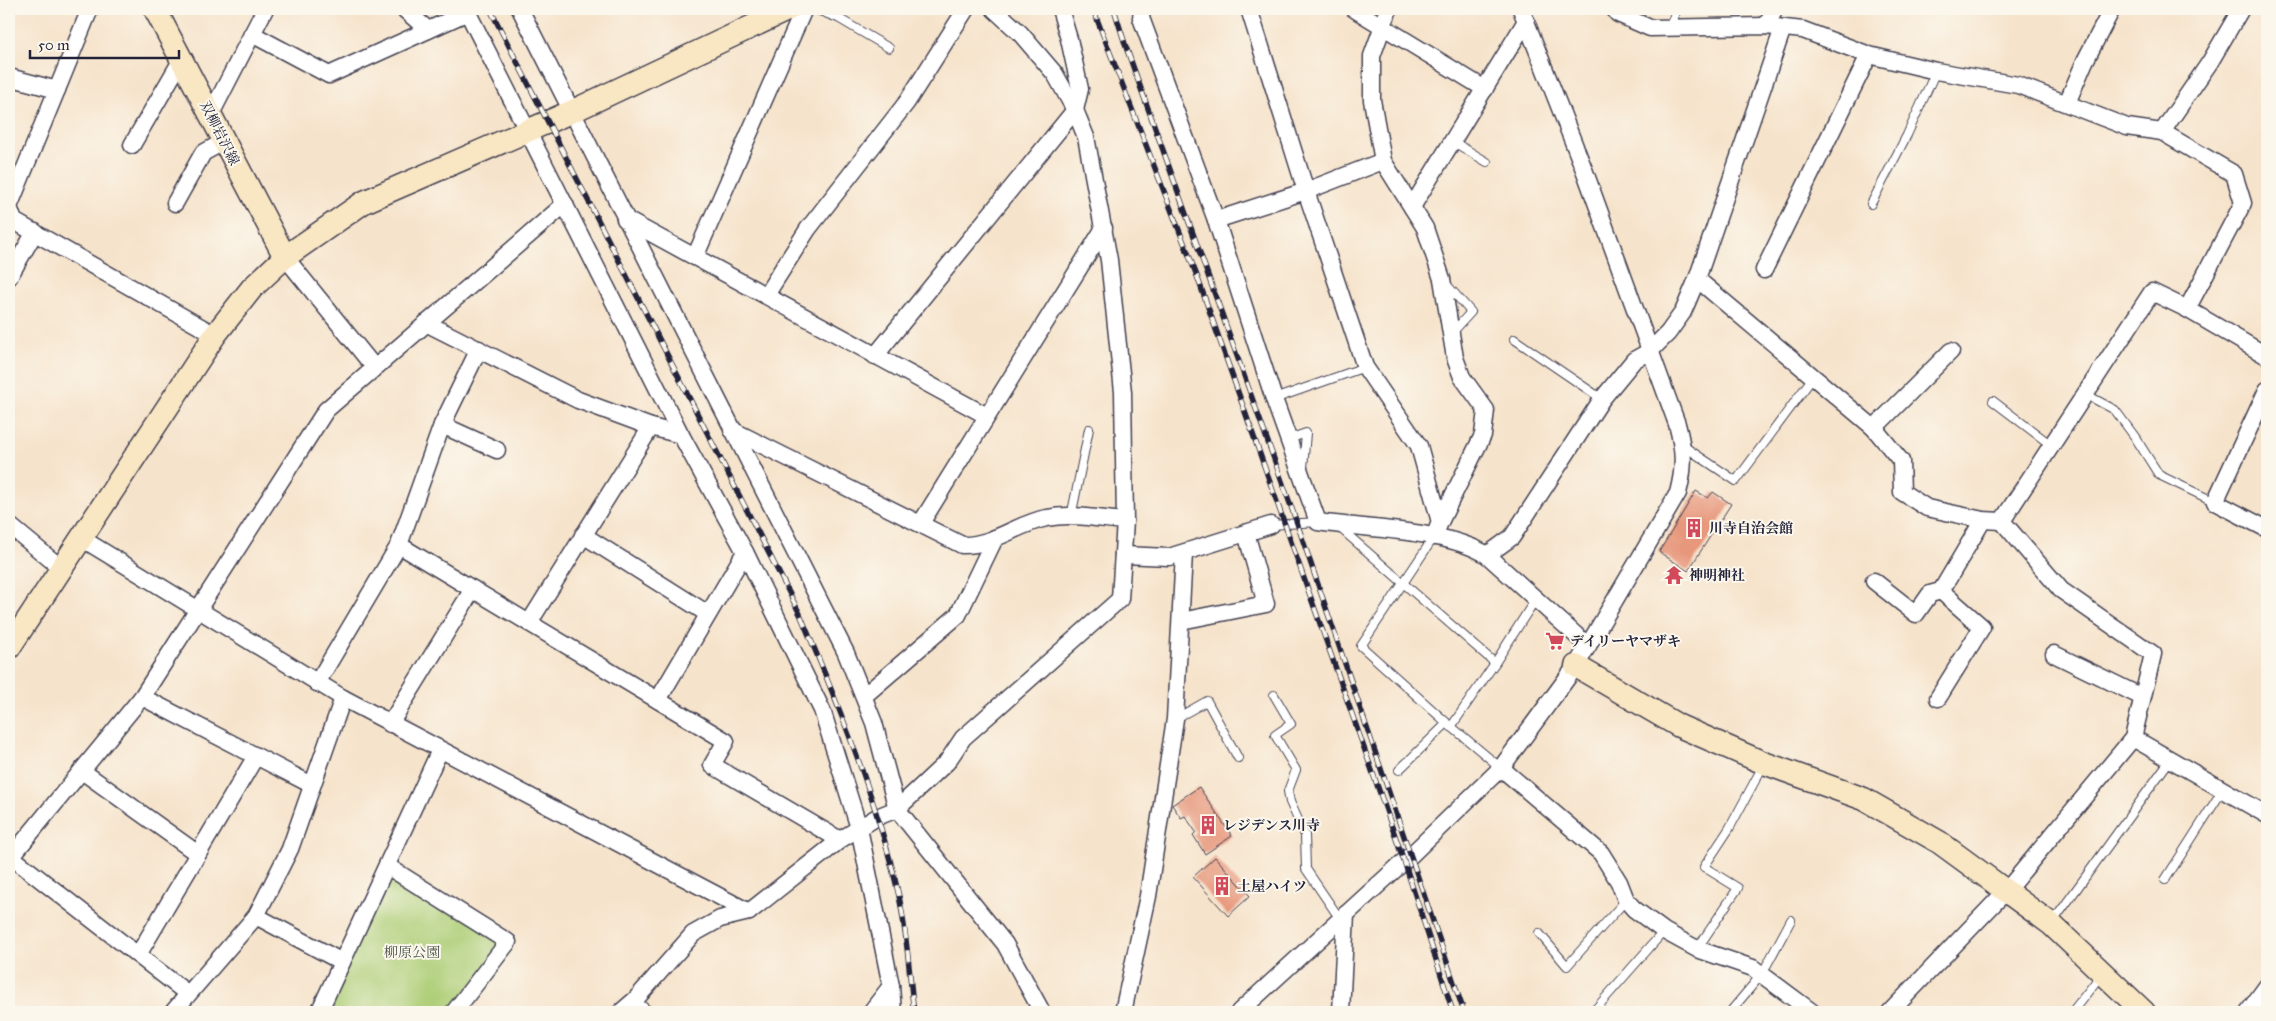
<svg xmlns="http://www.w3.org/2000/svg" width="2276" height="1021" font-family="'IM FELL Great Primer','Noto Serif JP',serif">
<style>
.green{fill:#accd75;stroke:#677858}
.building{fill:#e7977b}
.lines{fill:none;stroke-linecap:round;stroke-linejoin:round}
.lane-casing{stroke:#423f51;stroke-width:10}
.street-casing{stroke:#423f51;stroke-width:19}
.secondary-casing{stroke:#423f51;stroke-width:25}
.lane{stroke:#fff;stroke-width:8}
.street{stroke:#fff;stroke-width:16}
.secondary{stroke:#f9e7c3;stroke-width:22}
.rail-casing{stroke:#22223b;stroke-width:5.5}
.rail{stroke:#fbf7ec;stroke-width:4;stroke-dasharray:11;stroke-linecap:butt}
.labels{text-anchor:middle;stroke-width:4;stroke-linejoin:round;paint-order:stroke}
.street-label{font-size:14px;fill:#22223b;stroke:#fbf7ec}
.poi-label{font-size:14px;font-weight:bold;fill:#22223b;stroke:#fbf7ec;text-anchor:start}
.park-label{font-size:14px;fill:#4b554c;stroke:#fbf7ec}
</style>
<rect width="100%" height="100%" fill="#fbf7ec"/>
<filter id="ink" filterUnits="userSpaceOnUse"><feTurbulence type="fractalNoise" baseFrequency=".02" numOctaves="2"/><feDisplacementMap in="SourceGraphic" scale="10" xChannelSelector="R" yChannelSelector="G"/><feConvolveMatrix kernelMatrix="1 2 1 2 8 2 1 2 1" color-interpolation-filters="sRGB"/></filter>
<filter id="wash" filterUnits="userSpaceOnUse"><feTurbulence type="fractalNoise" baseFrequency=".0096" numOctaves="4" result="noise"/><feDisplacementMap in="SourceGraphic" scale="20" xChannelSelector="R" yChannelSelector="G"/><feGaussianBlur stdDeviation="1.12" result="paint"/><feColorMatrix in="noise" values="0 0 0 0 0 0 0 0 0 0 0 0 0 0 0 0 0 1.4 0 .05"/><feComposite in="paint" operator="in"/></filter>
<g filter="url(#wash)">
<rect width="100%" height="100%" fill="#f6e3cb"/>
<!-- green -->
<path class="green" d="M 387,866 L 508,942 L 454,1012 L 320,1012 Z"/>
<g id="blocks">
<!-- building -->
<g class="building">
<path d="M 1696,491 L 1708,498 L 1713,492 L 1731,504 L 1688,571 L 1659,552 Z"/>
<path d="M 1199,787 L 1232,836 L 1205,854 L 1193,835 L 1196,832 L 1185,816 L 1181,818 L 1172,805 Z"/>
<path d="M 1215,857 L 1250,896 L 1228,916 L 1193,877 Z"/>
</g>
</g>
</g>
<g filter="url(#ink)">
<use href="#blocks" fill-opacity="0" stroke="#423f51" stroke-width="1"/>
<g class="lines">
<!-- lane casing -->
<g class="lane-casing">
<g id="lane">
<path d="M 815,9 L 838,18 L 889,48"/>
<path d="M 1669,28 L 1677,9"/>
<path d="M 1452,141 L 1487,162"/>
<path d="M 1871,204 L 1907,135 L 1936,71"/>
<path d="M 1447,285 L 1471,312 L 1451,334"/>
<path d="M 1514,339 L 1602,399"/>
<path d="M 2085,394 L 2115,410 L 2135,437 L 2159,475 L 2215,502"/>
<path d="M 1274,399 L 1365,367"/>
<path d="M 1993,401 L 2051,445"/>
<path d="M 1289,439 L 1306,433 L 1303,468"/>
<path d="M 1682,445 L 1736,481 L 1814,376"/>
<path d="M 1071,517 L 1089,429"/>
<path d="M 1271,525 L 1318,522"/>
<path d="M 1340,528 L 1495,663 L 1535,600"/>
<path d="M 1434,537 L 1361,646 L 1447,723 L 1501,768"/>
<path d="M 1274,695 L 1291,724 L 1275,735 L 1296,770 L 1288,791 L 1290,802 L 1305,835 L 1306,869 L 1340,919"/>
<path d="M 1175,719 L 1207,701 L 1238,758"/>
<path d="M 1451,727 L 1495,663"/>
<path d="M 1399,770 L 1447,723"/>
<path d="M 2165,880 L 2222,791"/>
<path d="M 2052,923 L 2170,760"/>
<path d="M 1539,933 L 1567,966 L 1626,900"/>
<path d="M 1697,949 L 1738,888 L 1704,867 L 1729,829 L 1763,766"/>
<path d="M 635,1000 L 650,1012"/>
<path d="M 1593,1012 L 1664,931"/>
<path d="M 1730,1012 L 1762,974 L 1791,920"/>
<path d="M 2072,1012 L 2101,975"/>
</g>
</g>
<!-- street casing -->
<g class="street-casing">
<g id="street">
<path d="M 90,9 L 9,207 L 14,221 L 215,335"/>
<path d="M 404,9 L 428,30"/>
<path d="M 466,9 L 681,435"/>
<path d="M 520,9 L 846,653 L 874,723 L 897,809 L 1005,944 L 1042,1012"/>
<path d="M 1142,9 L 1141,18 L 1216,220 L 1274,399 L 1318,522 C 1366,529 1448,530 1487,555"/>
<path d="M 1249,9 L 1306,191 L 1365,367 L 1419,446 L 1440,522 L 1434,537"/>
<path d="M 1354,9 L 1485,89"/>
<path d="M 1389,9 L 1372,56 L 1372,100 L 1383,161 L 1425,228 L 1442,279 L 1455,358 L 1462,377 L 1486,410 L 1483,435 L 1440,522"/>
<path d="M 1614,9 L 1618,14 L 1650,28 L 1766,26 L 1803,30 L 1869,55 L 1936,71 L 2018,85 L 2127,127 L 2162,132 L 2234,174 L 2243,203 L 2187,309"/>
<path d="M 1766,26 L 1775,9"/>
<path d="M 252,34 L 329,75 L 468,12"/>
<path d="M 9,77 L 57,90"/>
<path d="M 2067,103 L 2085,61 L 2112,9"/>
<path d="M 211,114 L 265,9"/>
<path d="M 2162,132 L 2210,62 L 2241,9"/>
<path d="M 132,145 L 182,59"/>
<path d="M 175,203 L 203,153 L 225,141"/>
<path d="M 1412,207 L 1526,21"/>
<path d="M 625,219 L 987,416"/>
<path d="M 1216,220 L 1306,191 L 1383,161"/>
<path d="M 285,257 L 374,367"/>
<path d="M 695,257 L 804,9"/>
<path d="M 1764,270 L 1869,55"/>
<path d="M 9,277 L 35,232"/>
<path d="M 1697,279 L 1874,428 L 1901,461 L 1902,492 L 1927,508 L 1983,520 L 2002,521"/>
<path d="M 766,295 L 808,229 L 907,102 L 966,9"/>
<path d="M 426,323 L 578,400 L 651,427 L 681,435 L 745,552 L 822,710 L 859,828 L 891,986 L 893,1012"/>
<path d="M 875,356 L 1075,110 L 1080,89 L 1069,39 L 1060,9"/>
<path d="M 2267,356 L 2187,309 L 2152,292 L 2002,521 L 2061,590 L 2153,654 L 2133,738 L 2267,815"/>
<path d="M 2267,390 L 2215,502 L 2267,529"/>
<path d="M 442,425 L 497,450"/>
<path d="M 1874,428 L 1951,351"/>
<path d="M 732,430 L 962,545 C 993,546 1018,523 1047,518 C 1072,513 1100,519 1125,521"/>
<path d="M 921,523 L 1104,228"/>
<path d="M 9,525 L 61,568"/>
<path d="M 583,535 L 708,614"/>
<path d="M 81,538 L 343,698 L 749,912 L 840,840 L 877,817 L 897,809 L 947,762 L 963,738 L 1120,599 L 1125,521 L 1123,392 L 1109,260 L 1086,137 L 1075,110 L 1055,74 L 1020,33 L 994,9"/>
<path d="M 399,545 L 726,741 L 712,765 L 840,840"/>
<path d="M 1123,555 L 1169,557 L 1271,525"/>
<path d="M 1874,581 L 1916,614 L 1930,594 L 1941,591"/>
<path d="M 1181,621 L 1266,604 L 1246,533"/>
<path d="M 529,623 L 651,427"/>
<path d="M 1588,646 L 1487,555 L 1512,537 L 1602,399 L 1634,360 L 1650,351 L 1668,333 L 1683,312 L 1697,279 L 1783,28"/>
<path d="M 2054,654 L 2142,697"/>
<path d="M 317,683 L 399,545 L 442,425 L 479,349"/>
<path d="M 864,696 L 958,615 L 995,538"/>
<path d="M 142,697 L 312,785"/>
<path d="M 1938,698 L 1982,627 L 1941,591 L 1983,520"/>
<path d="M 658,700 L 745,552"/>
<path d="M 390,724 L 473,589"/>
<path d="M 1501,768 L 1601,853 L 1619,882 L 1626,900 L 1634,909 L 1664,931 L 1697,949 L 1753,968 L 1812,1012"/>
<path d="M 82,771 L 198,854"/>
<path d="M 9,855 L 188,994"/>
<path d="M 11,857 L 142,697 L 326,410 L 565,204"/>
<path d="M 387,866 L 508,942 L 454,1012"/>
<path d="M 256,916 L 342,962"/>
<path d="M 138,955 L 256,756"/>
<path d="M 173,1012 L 256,916 L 290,849 L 343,698"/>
<path d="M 319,1012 L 440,750"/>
<path d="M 621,1012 L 635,1000 L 693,934 L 720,919 L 749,912"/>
<path d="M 871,1012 L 891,986"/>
<path d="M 1123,1012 L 1148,896 L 1175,719 L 1184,553"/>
<path d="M 1239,1012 L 1412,854 L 1501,768 L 1576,666 L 1678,493 C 1685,466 1684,450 1677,424 L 1585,172 L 1521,9"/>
<path d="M 1341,1012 L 1346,914"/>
<path d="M 1890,1012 L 2007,890 L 2133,738"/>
<path d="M 2248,1012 L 2267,986"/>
</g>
</g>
<!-- secondary casing -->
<g class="secondary-casing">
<g id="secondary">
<path d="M 155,9 L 285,257"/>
<path d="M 9,648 L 215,335 L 252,288 L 285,257 L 364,202 L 573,111 L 789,9"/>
<path d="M 1576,666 L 1679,726 L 1764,763 L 1864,799 L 1939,842 L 2051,924 L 2144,1012"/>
</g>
</g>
<!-- lane -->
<use href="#lane" class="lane"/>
<!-- street -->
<use href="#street" class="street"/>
<!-- secondary -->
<use href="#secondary" class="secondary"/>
<!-- rail casing -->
<g class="rail-casing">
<g id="rail">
<path d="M 490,9 L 800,614 C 838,704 876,797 898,892 C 907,929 909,974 914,1012"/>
<path d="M 1093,9 L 1197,276 L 1404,861 L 1453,1012"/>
<path d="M 1114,9 L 1126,47 L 1297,523 L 1464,1012"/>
</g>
</g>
<!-- rail -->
<use href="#rail" class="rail"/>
</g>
</g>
<!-- icons -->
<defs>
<g id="building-bare" transform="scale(1.5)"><path d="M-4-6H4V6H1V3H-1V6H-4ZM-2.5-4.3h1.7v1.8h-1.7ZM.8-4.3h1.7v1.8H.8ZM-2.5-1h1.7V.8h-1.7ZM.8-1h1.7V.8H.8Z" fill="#d1495b" stroke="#fbf7ec" stroke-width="2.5" paint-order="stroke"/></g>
<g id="temple-bare" transform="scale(1.5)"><path d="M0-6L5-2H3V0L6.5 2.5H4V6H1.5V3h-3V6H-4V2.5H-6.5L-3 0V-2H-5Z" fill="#d1495b" stroke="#fbf7ec" stroke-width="2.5" paint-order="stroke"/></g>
<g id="supermarket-bare" transform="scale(1.5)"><path d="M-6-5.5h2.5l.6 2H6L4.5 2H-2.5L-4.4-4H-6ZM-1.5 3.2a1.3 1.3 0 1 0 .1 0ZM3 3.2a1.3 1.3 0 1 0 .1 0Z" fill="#d1495b" stroke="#fbf7ec" stroke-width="2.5" paint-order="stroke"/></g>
</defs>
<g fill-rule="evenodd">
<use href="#building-bare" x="1694" y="528"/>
<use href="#temple-bare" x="1674" y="575"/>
<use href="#supermarket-bare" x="1555" y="641"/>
<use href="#building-bare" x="1208" y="825"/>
<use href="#building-bare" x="1222" y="886"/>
</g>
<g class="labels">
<!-- street labels -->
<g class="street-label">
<text transform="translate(220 133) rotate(63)" y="5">双柳岩沢線</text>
</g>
<!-- poi labels -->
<g class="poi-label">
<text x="1709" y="533">川寺自治会館</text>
<text x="1689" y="580">神明神社</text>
<text x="1570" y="646">デイリーヤマザキ</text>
<text x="1223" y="830">レジデンス川寺</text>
<text x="1237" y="891">土屋ハイツ</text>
</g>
<!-- park labels -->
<g class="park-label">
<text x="412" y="957">柳原公園</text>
</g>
</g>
<!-- margin -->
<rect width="2276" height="1021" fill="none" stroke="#fbf7ec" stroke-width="30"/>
<!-- scale -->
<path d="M30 50v8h149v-8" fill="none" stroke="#22223b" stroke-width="2.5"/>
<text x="38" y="50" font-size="15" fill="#22223b" stroke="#fbf7ec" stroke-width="4" paint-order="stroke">50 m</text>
</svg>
